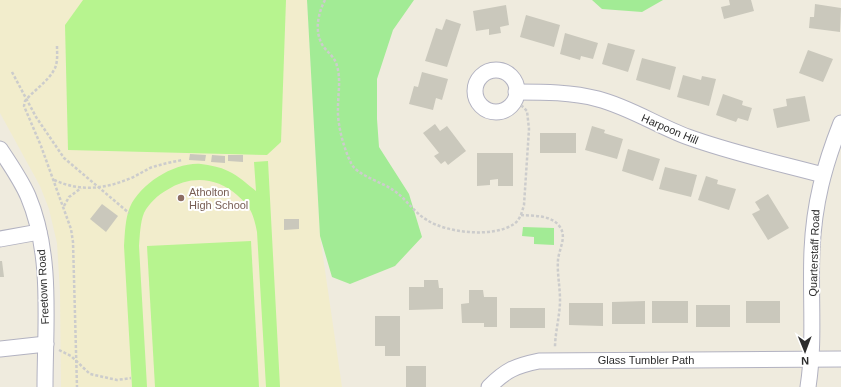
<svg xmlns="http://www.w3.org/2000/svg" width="841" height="387" font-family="Helvetica,sans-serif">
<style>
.education{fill:#f2edcc}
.green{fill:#a2eb95}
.pitch{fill:#b7f48f}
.building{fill:#cac8bc}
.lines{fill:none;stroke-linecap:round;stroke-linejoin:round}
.minor-casing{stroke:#b2b2c1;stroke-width:17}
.path{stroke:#ccc;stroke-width:2.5;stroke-dasharray:3 2;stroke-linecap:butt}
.minor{stroke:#fff;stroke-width:15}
.education-dot{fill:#8d6e63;stroke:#fff;stroke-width:1.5}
.labels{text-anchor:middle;stroke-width:4;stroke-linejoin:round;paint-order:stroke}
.street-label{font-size:11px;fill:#2c2c2c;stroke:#fff}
.education-label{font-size:11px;fill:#785e54;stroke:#fff;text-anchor:start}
</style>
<rect width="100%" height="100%" fill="#efebde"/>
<!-- education -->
<path class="education" d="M 0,0 L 307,0 L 320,236 L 342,387 L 61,387 L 60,292 L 57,243 L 49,209 L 40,186 L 0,113 Z"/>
<!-- green -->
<g class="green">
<path d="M 307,0 L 414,0 L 393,30 L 377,79 L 377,119 L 379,147 L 409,194 L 422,237 L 395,266 L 350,284 L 332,277 L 320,236 Z"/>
<path d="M 592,0 L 663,0 L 642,12 L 602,9 Z"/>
<path d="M 523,227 L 554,228 L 554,245 L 534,244 L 534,237 L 522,236 Z"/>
</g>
<!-- pitch -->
<g class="pitch">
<path d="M 83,0 L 286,0 L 281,142 L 267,155 L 68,150 L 65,25 Z"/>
<path d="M 268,161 L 280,387 L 266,387 L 257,232 C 255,222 253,212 246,204 C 244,201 240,198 237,195 C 217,177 190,175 167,190 C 158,195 149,203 144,213 C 140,223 140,235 139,246 L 147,387 L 132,387 L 124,246 C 125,233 125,219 130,207 C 141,183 175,162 201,164 C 210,165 220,167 228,171 C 239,176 247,184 256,191 L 254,162 Z"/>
<path d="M 251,241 L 259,387 L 155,387 L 147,246 Z"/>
</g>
<!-- building -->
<g class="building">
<path d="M 729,0 L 751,0 L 754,11 L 724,19 L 721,7 L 730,5 Z"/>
<path d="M 815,4 L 841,8 L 840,32 L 809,28 L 810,17 L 814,17 Z"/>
<path d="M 506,5 L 509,25 L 500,27 L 501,33 L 489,35 L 489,29 L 476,31 L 473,11 Z"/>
<path d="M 526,15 L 560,25 L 554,47 L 520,37 Z"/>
<path d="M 446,19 L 461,24 L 447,67 L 425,61 L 436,28 L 442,30 Z"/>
<path d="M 565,33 L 598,43 L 593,59 L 581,56 L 580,60 L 560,54 Z"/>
<path d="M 608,43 L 635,50 L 628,72 L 602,64 Z"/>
<path d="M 808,50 L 833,59 L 823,82 L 799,73 Z"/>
<path d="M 642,58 L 676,67 L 670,90 L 636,80 Z"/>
<path d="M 422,72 L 448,79 L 442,100 L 436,98 L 433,110 L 409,104 L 414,86 L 418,87 Z"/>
<path d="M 683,75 L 701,80 L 702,76 L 716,79 L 709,106 L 677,97 Z"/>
<path d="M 723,94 L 743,101 L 742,105 L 752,108 L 748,121 L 738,118 L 736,122 L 716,115 Z"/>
<path d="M 805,96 L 810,121 L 777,128 L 773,109 L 787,106 L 786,99 Z"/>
<path d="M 435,124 L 440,131 L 447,126 L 466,151 L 448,165 L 445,161 L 441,164 L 434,156 L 439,153 L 423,133 Z"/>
<path d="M 592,126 L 605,130 L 604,133 L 623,139 L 617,159 L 585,150 Z"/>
<rect x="540" y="133" width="36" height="20"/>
<path d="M 628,149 L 660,159 L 653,181 L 622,171 Z"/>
<path d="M 477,153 L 513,153 L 513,186 L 498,186 L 498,179 L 490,180 L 490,185 L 477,186 Z"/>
<path d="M 190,154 L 206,155 L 205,161 L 189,160 Z"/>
<path d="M 212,155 L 225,156 L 225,163 L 211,162 Z"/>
<path d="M 228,155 L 243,155 L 243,162 L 228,161 Z"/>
<path d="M 665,167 L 697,175 L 691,197 L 659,189 Z"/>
<path d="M 706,176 L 718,180 L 717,184 L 736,189 L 729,210 L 698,200 Z"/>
<path d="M 768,194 L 789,228 L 768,240 L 752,214 L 760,210 L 755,202 Z"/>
<path d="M 102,204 L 118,216 L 106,232 L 90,219 Z"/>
<path d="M 284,219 L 299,219 L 299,229 L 284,230 Z"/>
<path d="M 0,261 L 2,261 L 4,277 L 0,277 Z"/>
<path d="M 424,280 L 438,280 L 439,288 L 443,288 L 443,309 L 409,310 L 409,287 L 424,287 Z"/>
<path d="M 469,290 L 483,290 L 484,297 L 497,297 L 497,327 L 484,327 L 484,323 L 462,323 L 461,304 L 469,303 Z"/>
<path d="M 645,301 L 645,324 L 612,324 L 612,302 Z"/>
<rect x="652" y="301" width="36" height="22"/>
<rect x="746" y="301" width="34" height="22"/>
<path d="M 569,303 L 603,303 L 603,326 L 569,325 Z"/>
<rect x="696" y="305" width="34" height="22"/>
<rect x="510" y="308" width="35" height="20"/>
<path d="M 375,316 L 400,316 L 400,356 L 385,356 L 385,346 L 375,346 Z"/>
<rect x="406" y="366" width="20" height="21"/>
</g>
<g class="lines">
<!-- minor casing -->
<g class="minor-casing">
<g id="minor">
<circle cx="496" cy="91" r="21"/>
<path d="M 516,92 C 544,92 572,92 598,99 C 629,107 658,126 688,137 C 732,153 778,163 823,175"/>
<path d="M 0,149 C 10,164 21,180 28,196 C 53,255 45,324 45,387"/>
<path d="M 0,239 L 39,232"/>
<path d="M 0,349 L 46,344"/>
<path d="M 489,387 C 506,370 515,366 539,361 L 841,359"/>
<path d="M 808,387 C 815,342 810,296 812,250 C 814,204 824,166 841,123"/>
</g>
</g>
<!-- path -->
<g class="path">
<path d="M 325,0 C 318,13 314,32 323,46 C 328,53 335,57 337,66 C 341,79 338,94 338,108 C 337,124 344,149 351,163 C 356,175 382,182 393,190 C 406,198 413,212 427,220 C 447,233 493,238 514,224 C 520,220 522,212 524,205 L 529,129 L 527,111 L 521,105"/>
<path d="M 57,46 C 57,53 58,61 55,68 C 49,81 34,90 25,101 L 24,106 L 41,146 L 71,229 L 73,242 L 77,387"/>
<path d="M 12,72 L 36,117 L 64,158 L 129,213"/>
<path d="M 54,180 C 81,192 105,189 131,178 C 138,175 144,171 150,168 C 161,164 172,162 183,160"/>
<path d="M 64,206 L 69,197 L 81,188"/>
<path d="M 521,215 C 535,216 552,215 560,227 C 567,237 559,249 558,260 C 557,273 560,286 560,300 C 560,316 555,332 555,348"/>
<path d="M 59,350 L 71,356 L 90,374 L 117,380 L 131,378"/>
</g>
<!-- minor -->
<use href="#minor" class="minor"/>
</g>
<!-- markers -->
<circle class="education-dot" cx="181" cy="198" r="4"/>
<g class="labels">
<!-- street labels -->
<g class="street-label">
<text transform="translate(670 129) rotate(23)" y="4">Harpoon Hill</text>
<text transform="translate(814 253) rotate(-88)" y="4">Quarterstaff Road</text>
<text transform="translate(43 287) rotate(-93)" y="4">Freetown Road</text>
<text x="646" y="364">Glass Tumbler Path</text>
</g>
<!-- education labels -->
<g class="education-label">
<text x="189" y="196">Atholton<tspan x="189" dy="13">High School</tspan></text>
</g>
</g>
<!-- north arrow -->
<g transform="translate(805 351) rotate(179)" stroke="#ffffff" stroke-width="3" paint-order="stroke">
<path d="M0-3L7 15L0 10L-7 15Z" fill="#2c2c2c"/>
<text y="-6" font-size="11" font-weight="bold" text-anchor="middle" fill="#2c2c2c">N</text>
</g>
</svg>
